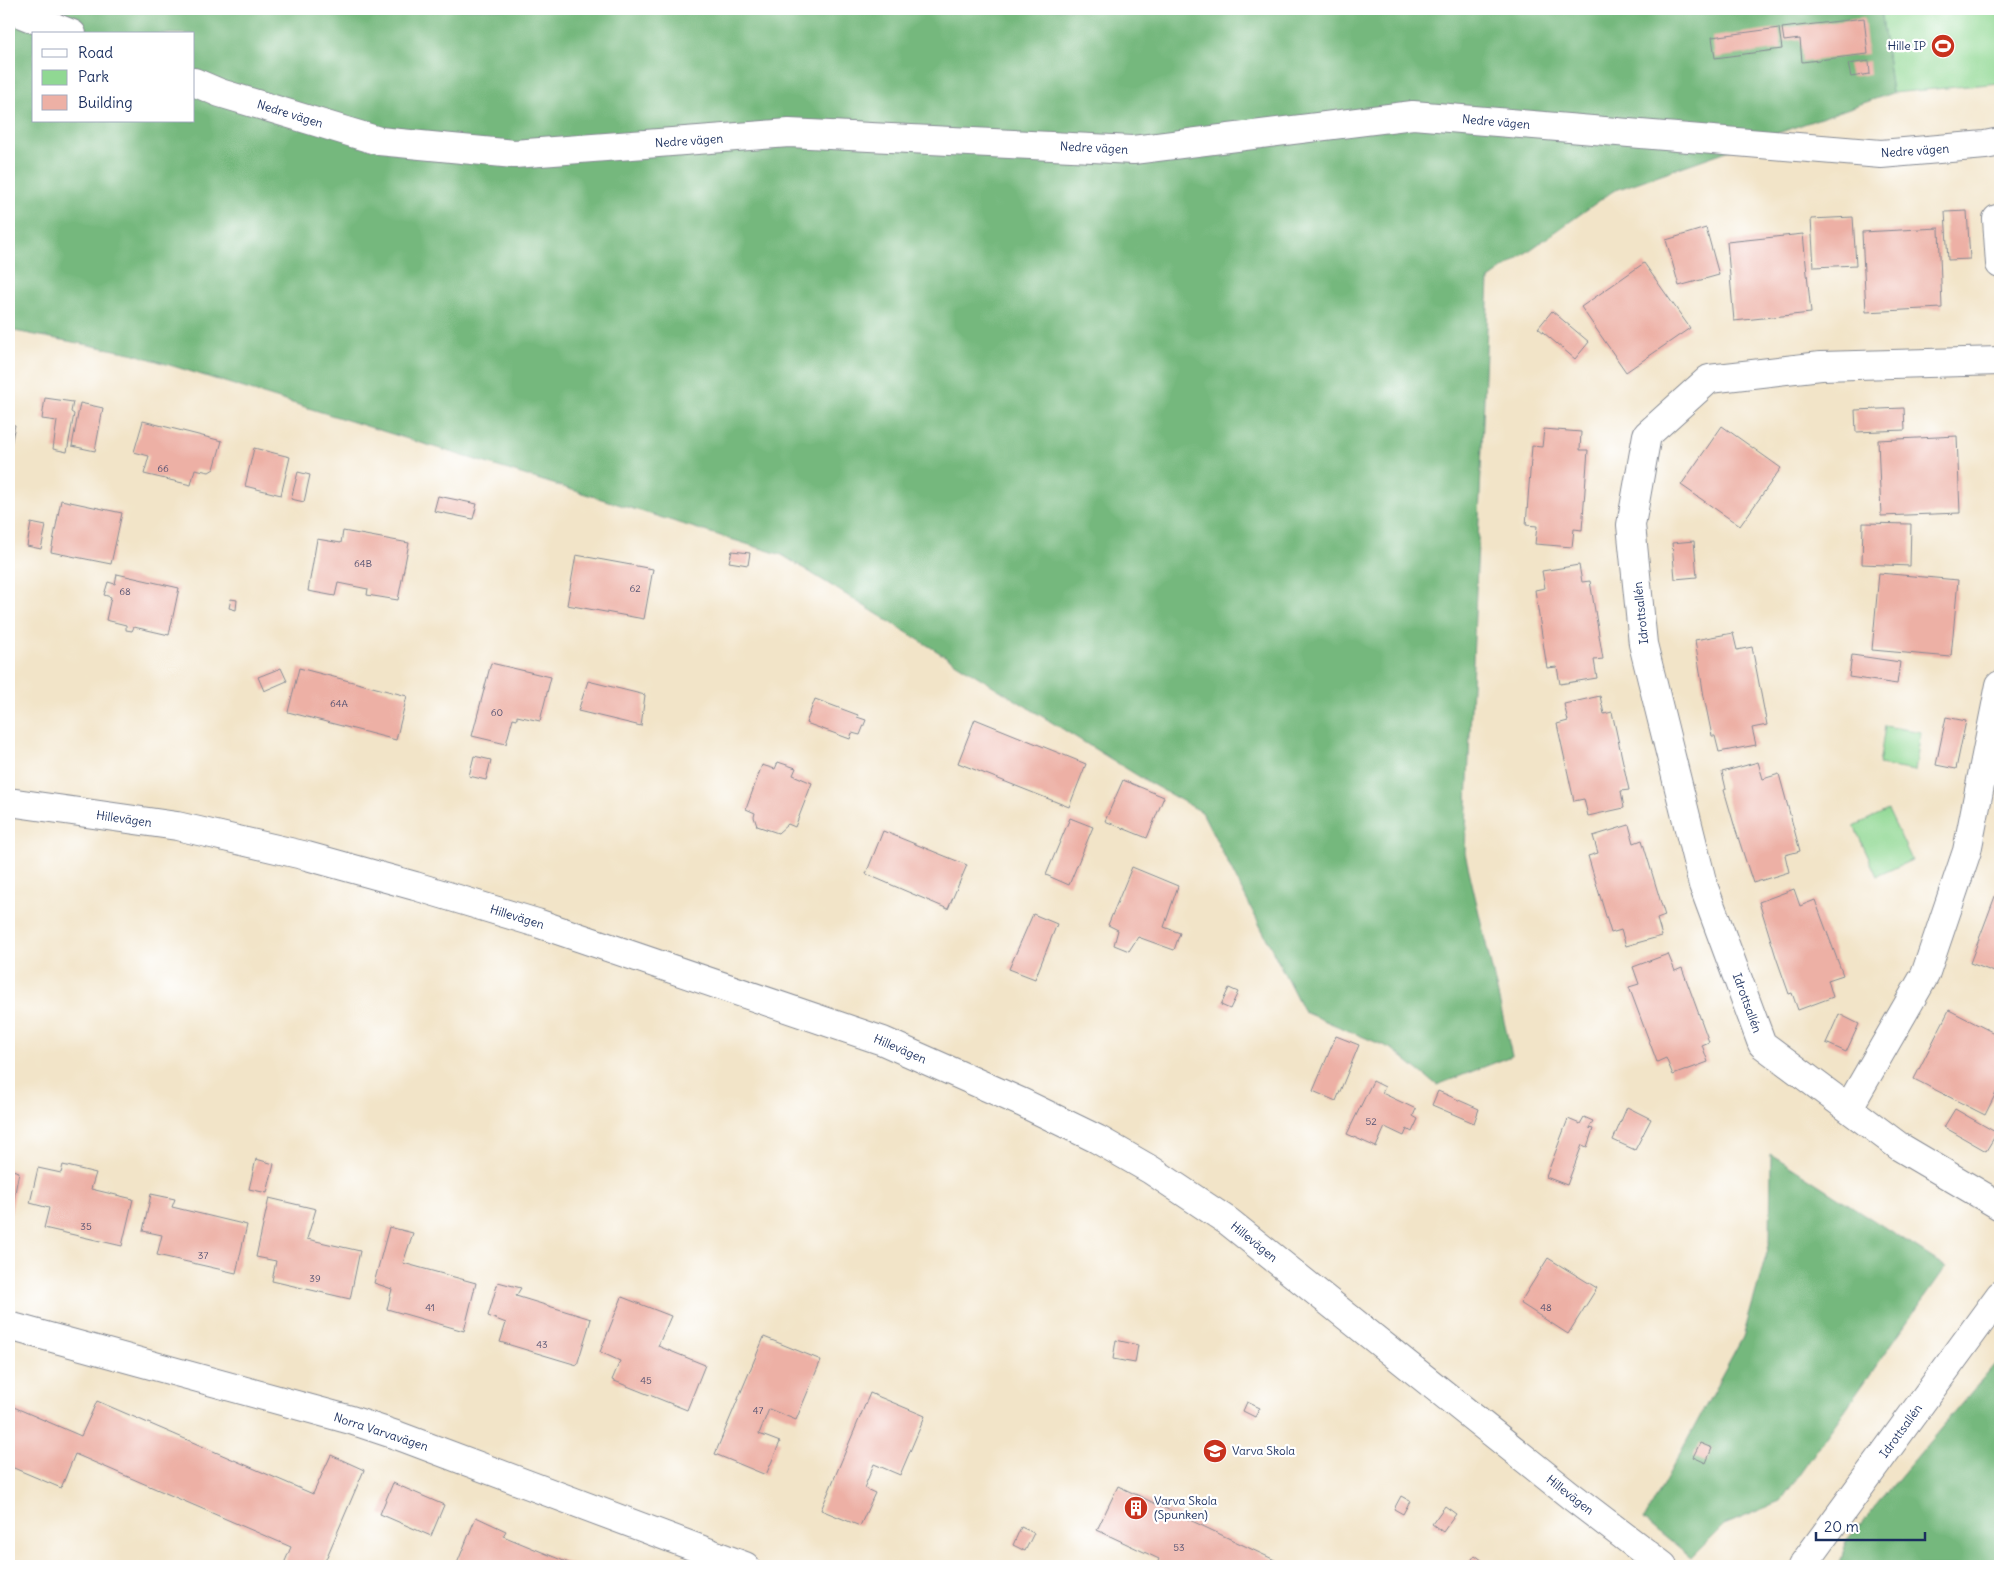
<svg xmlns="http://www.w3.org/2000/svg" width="2009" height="1575" font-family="Delius,sans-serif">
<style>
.green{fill:#90d893;stroke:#568478}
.forest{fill:#74b87d;stroke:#48746e;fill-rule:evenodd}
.building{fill:#edb0a5}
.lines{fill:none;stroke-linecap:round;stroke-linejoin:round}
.minor-casing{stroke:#868a93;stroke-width:30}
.tertiary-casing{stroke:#868a93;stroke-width:30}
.minor{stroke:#fff;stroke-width:28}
.tertiary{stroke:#fff;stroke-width:28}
.labels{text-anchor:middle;stroke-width:4.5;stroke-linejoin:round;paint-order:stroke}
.number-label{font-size:10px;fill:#504f70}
.poi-label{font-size:12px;fill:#1b2f5e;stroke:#fff;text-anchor:start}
.street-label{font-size:12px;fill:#1b2f5e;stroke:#fff}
</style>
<rect width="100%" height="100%" fill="#fff"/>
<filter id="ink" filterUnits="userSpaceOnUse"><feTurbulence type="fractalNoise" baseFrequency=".02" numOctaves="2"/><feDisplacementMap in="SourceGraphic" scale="10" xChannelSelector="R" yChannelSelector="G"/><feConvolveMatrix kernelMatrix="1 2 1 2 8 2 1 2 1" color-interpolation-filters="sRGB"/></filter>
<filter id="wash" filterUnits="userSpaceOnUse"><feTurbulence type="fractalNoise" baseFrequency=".0096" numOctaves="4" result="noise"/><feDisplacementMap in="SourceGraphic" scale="20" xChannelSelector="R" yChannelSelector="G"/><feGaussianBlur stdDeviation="1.12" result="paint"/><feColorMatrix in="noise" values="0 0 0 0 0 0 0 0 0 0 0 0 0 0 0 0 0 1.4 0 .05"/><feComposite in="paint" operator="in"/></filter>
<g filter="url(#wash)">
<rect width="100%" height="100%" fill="#f2e4c8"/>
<!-- green -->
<g class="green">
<path d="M 1881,9 L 2000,9 L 2000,83 L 1892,93 Z"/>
<path d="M 1885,726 L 1921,732 L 1915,771 L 1879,765 Z"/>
<path d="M 1888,810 L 1912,860 L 1877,876 L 1854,826 Z"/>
</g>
<!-- forest -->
<g class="forest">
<path d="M 9,9 L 1881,9 L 1892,93 L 1613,191 L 1489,279 L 1465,853 L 1512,1056 L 1437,1085 L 1392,1049 L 1304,1012 L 1202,812 L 1148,782 L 782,555 L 131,353 L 9,330 ZM 34,34 L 194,34 L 194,121 L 34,121 Z"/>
<path d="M 1771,1154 L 1946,1267 L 1780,1502 L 1724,1525 L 1691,1558 L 1644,1520 L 1743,1337 L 1770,1242 Z"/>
<path d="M 2000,1358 L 2000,1566 L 1838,1566 L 1846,1541 Z"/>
</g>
<g id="blocks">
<!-- building -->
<g class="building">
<path d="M 1864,18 L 1868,54 L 1802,62 L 1800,39 L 1784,41 L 1782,28 Z"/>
<path d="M 1779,28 L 1782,49 L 1715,58 L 1712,37 Z"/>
<path d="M 1869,61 L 1870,74 L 1851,77 L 1848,64 Z"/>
<path d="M 1967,211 L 1970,259 L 1948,260 L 1945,212 Z"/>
<path d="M 1853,217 L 1856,265 L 1814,267 L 1811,219 Z"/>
<path d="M 1706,228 L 1719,275 L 1679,286 L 1666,240 Z"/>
<path d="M 1939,228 L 1942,308 L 1866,312 L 1862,232 Z"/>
<path d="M 1803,234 L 1811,313 L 1734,321 L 1727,242 Z"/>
<path d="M 1644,263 L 1690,328 L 1626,372 L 1581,307 Z"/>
<path d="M 1552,311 L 1589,342 L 1575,359 L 1538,328 Z"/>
<path d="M 45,398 L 73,402 L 71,412 L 74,414 L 67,452 L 53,449 L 57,421 L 42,419 Z"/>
<path d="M 80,403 L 103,408 L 95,451 L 72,446 Z"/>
<path d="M 1904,408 L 1905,430 L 1856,432 L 1855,410 Z"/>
<path d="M 143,421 L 222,441 L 214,469 L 209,472 L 195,469 L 191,485 L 144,474 L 149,456 L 134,452 Z"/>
<path d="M 9,424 L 15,425 L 10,451 L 9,450 Z"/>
<path d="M 1722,426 L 1781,468 L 1740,526 L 1681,485 Z"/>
<path d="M 1544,429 L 1581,432 L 1580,450 L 1588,450 L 1582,530 L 1574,529 L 1572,547 L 1535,544 L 1537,526 L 1526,525 L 1532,446 L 1542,447 Z"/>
<path d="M 1957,436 L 1960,513 L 1881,516 L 1878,440 Z"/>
<path d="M 254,448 L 290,457 L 281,495 L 245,486 Z"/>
<path d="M 298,472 L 310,475 L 304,502 L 291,499 Z"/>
<path d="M 438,496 L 477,504 L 473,519 L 434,511 Z"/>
<path d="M 61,500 L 122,513 L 111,564 L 51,552 Z"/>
<path d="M 31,523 L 46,526 L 41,549 L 27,546 Z"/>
<path d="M 1863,523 L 1911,524 L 1910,566 L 1862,564 Z"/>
<path d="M 343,531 L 409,543 L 398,600 L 367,595 L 368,589 L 338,583 L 335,596 L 308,591 L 317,539 L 341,543 Z"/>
<path d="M 1694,541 L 1697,577 L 1675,579 L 1672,543 Z"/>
<path d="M 732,551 L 750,553 L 748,565 L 729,562 Z"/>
<path d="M 576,555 L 653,569 L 644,619 L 567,605 Z"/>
<path d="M 1579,565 L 1582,582 L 1590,581 L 1603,659 L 1594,660 L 1597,678 L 1560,684 L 1557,667 L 1547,668 L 1535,590 L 1545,588 L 1542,571 Z"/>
<path d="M 1879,573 L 1958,580 L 1951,657 L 1872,650 Z"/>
<path d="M 117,574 L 179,588 L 169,635 L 134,627 L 132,631 L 126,630 L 126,625 L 106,620 L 111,597 L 104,595 L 108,582 L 115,584 Z"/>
<path d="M 231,599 L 237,600 L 236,610 L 229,608 Z"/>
<path d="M 1733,633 L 1737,650 L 1752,647 L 1767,725 L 1752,728 L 1756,745 L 1719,752 L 1715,736 L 1712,736 L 1704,697 L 1695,640 Z"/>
<path d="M 1852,655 L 1900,662 L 1897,684 L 1849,677 Z"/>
<path d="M 491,663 L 551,677 L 540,721 L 517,716 L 517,719 L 513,718 L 506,744 L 472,736 Z"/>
<path d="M 281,668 L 287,681 L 264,691 L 258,677 Z"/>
<path d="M 299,668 L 407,696 L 396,740 L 288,712 Z"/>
<path d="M 588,681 L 645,695 L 641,726 L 578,711 Z"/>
<path d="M 1600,696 L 1604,714 L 1612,712 L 1629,790 L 1621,791 L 1624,808 L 1588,816 L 1584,799 L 1574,801 L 1557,724 L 1568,721 L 1564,704 Z"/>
<path d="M 815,699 L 858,715 L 857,717 L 866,720 L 860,735 L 852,733 L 850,739 L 806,723 Z"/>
<path d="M 1946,717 L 1966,721 L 1956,769 L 1936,765 Z"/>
<path d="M 975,719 L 1086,764 L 1069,807 L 958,763 Z"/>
<path d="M 474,756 L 491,760 L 486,780 L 469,776 Z"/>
<path d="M 778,762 L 796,768 L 793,775 L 812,783 L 795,827 L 788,824 L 778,833 L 757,826 L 754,817 L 755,813 L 746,809 L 762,765 L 775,769 Z"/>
<path d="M 1758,762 L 1763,779 L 1779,774 L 1800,851 L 1785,855 L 1789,872 L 1753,883 L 1735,828 L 1724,790 L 1726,789 L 1722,772 Z"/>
<path d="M 1123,780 L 1164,797 L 1147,838 L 1105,821 Z"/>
<path d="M 1070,818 L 1093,827 L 1069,885 L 1046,875 Z"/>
<path d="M 1629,825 L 1634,843 L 1642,840 L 1665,916 L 1657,919 L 1662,936 L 1626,946 L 1621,930 L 1611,933 L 1588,856 L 1598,853 L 1593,836 Z"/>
<path d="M 883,831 L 967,865 L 948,909 L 866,874 Z"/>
<path d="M 1132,867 L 1178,886 L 1164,927 L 1180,933 L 1174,950 L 1138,937 L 1129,951 L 1114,945 L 1118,930 L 1108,925 Z"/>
<path d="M 1794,889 L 1800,906 L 1815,900 L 1843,975 L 1828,980 L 1833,997 L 1798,1010 L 1792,993 L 1789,994 L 1776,957 L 1759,902 Z"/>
<path d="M 1997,891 L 2000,892 L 2000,974 L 1970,963 Z"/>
<path d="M 1033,914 L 1057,924 L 1035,979 L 1009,969 Z"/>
<path d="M 1668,954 L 1675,971 L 1682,968 L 1709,1042 L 1702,1045 L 1708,1062 L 1673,1075 L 1666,1058 L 1657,1062 L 1629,987 L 1639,984 L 1633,967 Z"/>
<path d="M 1229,988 L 1238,992 L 1230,1009 L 1221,1005 Z"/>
<path d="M 1949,1010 L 2000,1036 L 2000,1085 L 1985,1115 L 1914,1079 Z"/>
<path d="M 1839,1014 L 1859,1024 L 1846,1052 L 1826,1043 Z"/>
<path d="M 1336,1036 L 1359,1045 L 1336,1101 L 1313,1091 Z"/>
<path d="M 1373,1081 L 1385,1087 L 1382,1093 L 1416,1109 L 1413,1116 L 1418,1119 L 1412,1132 L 1407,1129 L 1404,1136 L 1385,1127 L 1376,1147 L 1347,1134 Z"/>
<path d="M 1438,1091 L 1479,1109 L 1474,1123 L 1432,1105 Z"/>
<path d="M 1627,1107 L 1651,1119 L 1635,1150 L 1613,1140 Z"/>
<path d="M 1955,1109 L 1997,1133 L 1986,1151 L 1944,1127 Z"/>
<path d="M 1584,1117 L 1593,1121 L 1589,1128 L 1593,1129 L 1587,1147 L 1582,1145 L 1567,1185 L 1546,1177 L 1568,1119 L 1580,1124 Z"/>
<path d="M 256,1159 L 274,1164 L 267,1193 L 249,1189 Z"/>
<path d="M 63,1165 L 96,1173 L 91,1189 L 133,1199 L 122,1246 L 44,1228 L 49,1208 L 30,1203 L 38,1168 L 61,1173 Z"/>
<path d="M 9,1169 L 19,1172 L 10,1218 L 9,1218 Z"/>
<path d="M 151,1194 L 175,1199 L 172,1207 L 247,1225 L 236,1273 L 157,1255 L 162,1235 L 143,1231 Z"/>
<path d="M 269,1198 L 316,1209 L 307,1239 L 360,1251 L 350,1299 L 272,1281 L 276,1261 L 256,1257 Z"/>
<path d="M 389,1227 L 413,1233 L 403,1263 L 476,1283 L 464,1331 L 387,1309 L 392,1289 L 374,1283 Z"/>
<path d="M 1548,1258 L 1597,1288 L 1568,1334 L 1520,1303 Z"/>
<path d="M 498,1282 L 521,1288 L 516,1296 L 591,1319 L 577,1365 L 500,1342 L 506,1323 L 488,1316 Z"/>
<path d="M 622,1297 L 671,1316 L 658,1346 L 705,1365 L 687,1410 L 612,1380 L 620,1361 L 600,1352 Z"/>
<path d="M 764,1337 L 821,1360 L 796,1420 L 769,1409 L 759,1434 L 780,1442 L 766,1475 L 715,1454 Z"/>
<path d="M 1116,1340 L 1138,1345 L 1135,1363 L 1113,1359 Z"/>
<path d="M 870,1393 L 925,1416 L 900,1475 L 874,1464 L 864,1488 L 875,1493 L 860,1526 L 821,1510 Z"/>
<path d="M 97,1401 L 313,1494 L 331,1455 L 364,1470 L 323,1566 L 283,1566 L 291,1547 L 75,1454 L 61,1488 L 9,1466 L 9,1405 L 81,1436 Z"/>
<path d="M 1247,1402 L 1260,1408 L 1255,1417 L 1243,1411 Z"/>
<path d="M 1700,1443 L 1712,1448 L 1706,1463 L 1693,1457 Z"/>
<path d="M 393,1483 L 444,1505 L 431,1536 L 380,1514 Z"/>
<path d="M 1118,1486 L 1281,1563 L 1279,1566 L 1156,1566 L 1159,1559 L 1097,1530 Z"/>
<path d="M 1401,1496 L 1410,1501 L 1403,1514 L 1394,1509 Z"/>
<path d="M 1445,1506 L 1456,1514 L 1443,1532 L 1432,1524 Z"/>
<path d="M 476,1517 L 506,1531 L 503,1536 L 576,1566 L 456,1566 Z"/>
<path d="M 1021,1527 L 1034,1533 L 1025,1551 L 1013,1545 Z"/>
<path d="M 1475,1555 L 1490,1566 L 1467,1566 Z"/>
</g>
</g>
</g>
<g filter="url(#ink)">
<use href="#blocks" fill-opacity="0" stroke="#868a93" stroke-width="1"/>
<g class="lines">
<!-- minor casing -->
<g class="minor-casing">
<g id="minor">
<path d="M 9,9 L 72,34"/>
<path d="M 194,82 L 220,93 L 379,141 L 514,154 L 789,133 L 1133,150 L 1413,115 L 1881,154 L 1985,145 L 2000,142"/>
<path d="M 1997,219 L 2000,264"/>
<path d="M 2000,361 L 1821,366 L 1709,379 L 1647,435 L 1631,525 L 1643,644 L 1703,885 L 1762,1044 L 1900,1147 L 2000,1206"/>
<path d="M 1849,1107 L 1925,975 L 1967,851 L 2000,685"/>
<path d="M 9,1326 L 351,1420 L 399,1436 L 745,1566"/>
<path d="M 1802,1566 L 2000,1295"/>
</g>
</g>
<!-- tertiary casing -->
<g class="tertiary-casing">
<path id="tertiary" d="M 9,802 L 177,826 L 307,856 L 415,886 L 537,923 L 883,1041 L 1023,1103 L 1097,1139 L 1151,1170 L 1229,1222 L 1570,1495 L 1663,1566"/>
</g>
<!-- minor -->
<use href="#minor" class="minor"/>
<!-- tertiary -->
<use href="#tertiary" class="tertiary"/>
</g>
</g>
<!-- icons -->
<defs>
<g id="stadium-disc" transform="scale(1.25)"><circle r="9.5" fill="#c8321e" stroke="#fff"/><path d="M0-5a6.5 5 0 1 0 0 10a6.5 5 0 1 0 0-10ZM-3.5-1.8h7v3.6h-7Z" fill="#fff"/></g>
<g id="school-disc" transform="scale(1.25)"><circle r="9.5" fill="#c8321e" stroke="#fff"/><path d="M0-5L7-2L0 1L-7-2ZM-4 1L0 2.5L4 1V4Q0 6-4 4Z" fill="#fff"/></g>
<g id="building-disc" transform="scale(1.25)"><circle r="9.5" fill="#c8321e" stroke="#fff"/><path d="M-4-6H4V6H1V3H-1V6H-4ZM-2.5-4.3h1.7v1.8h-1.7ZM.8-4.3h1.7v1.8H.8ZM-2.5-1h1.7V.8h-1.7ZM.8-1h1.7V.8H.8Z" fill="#fff"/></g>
</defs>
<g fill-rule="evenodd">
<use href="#stadium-disc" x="1943" y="46"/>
<use href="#school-disc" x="1215" y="1451"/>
<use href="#building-disc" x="1136" y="1508"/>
</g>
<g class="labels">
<!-- number labels -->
<g class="number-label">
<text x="163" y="472">66</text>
<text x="363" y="567">64B</text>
<text x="635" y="592">62</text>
<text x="125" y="595">68</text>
<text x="339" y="707">64A</text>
<text x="497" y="716">60</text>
<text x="1371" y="1125">52</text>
<text x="86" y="1230">35</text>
<text x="203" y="1259">37</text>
<text x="315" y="1282">39</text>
<text x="430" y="1311">41</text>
<text x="1546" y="1311">48</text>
<text x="542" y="1348">43</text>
<text x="646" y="1384">45</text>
<text x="758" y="1414">47</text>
<text x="1179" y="1551">53</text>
</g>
<!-- poi labels -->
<g class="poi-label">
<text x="1926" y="50" text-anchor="end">Hille IP</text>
<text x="1232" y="1455">Varva Skola</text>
<text x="1154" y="1505">Varva Skola<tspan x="1154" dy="14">(Spunken)</tspan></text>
</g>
<!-- street labels -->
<g class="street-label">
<text transform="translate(290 114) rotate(17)" y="4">Nedre vägen</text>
<text transform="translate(1496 122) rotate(5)" y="4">Nedre vägen</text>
<text transform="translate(689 141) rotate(-4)" y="4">Nedre vägen</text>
<text transform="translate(1094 148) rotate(3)" y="4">Nedre vägen</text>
<text transform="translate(1915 151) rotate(-4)" y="4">Nedre vägen</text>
<text transform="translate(1641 613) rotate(-96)" y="4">Idrottsallén</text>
<text transform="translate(124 819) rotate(8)" y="4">Hillevägen</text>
<text transform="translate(517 917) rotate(17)" y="4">Hillevägen</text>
<text transform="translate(1747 1003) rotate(70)" y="4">Idrottsallén</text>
<text transform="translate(900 1049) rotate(23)" y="4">Hillevägen</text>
<text transform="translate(1254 1242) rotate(39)" y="4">Hillevägen</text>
<text transform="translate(1901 1431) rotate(-54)" y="4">Idrottsallén</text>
<text transform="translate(381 1432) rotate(18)" y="4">Norra Varvavägen</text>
<text transform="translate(1570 1495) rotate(38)" y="4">Hillevägen</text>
</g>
</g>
<!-- margin -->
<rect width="2009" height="1575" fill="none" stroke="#fff" stroke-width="30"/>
<!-- legend -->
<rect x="32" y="32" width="162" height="90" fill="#ffffff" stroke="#a4acbf"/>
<rect x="42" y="49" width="25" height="8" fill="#ffffff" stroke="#a4acbf"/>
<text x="78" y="58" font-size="15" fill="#1b2f5e">Road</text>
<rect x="42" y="70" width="25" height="15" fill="#90d893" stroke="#a4acbf"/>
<text x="78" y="82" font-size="15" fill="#1b2f5e">Park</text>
<rect x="42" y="95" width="25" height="15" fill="#edb0a5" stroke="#a4acbf"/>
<text x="78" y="108" font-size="15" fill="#1b2f5e">Building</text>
<!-- scale -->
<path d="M1816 1532v8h109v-8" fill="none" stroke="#1b2f5e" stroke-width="2.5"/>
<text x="1824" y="1532" font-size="15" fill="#1b2f5e" stroke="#ffffff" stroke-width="4" paint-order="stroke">20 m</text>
</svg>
